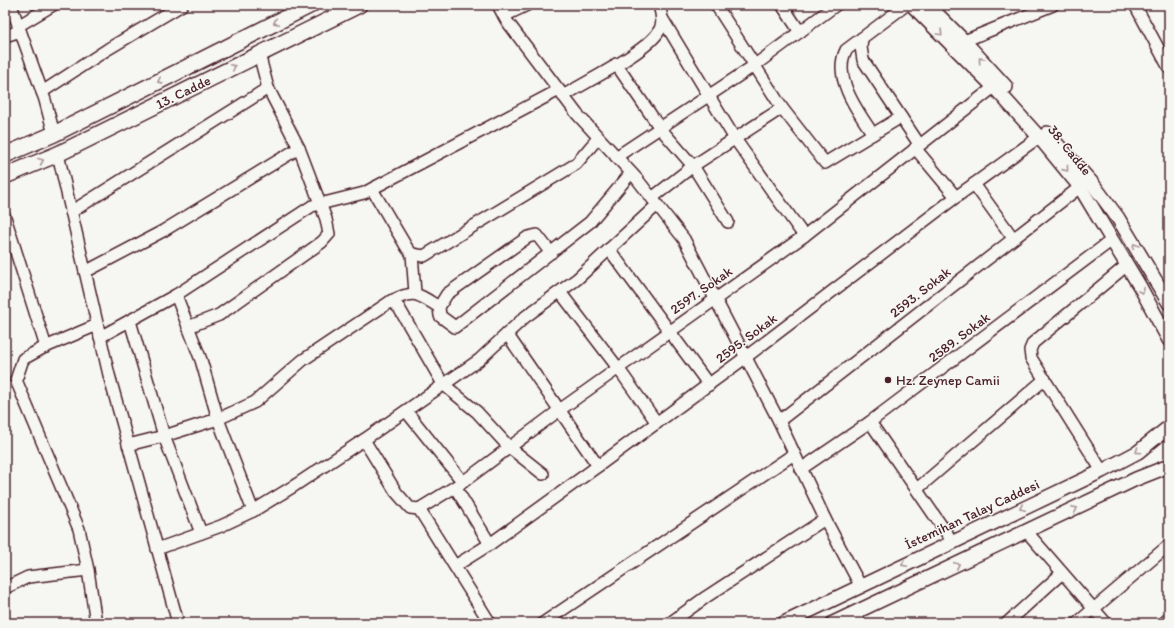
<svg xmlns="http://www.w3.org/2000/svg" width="1174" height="628" font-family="Itim,sans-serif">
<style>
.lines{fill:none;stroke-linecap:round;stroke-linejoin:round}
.minor-casing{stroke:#4a1f2b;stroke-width:14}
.tertiary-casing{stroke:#4a1f2b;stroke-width:16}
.secondary-casing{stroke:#4a1f2b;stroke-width:18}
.minor{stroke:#f6f6f2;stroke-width:11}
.tertiary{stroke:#f6f6f2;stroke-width:13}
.secondary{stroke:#f6f6f2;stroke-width:15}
.oneway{stroke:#a99598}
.poi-dot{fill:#4a1f2b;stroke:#f6f6f2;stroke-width:1.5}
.labels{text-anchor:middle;stroke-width:3;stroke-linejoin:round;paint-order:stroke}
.street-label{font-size:14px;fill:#4a1f2b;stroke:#f6f6f2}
.poi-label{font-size:14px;fill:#4a1f2b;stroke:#f6f6f2;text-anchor:start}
</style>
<rect width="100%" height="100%" fill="#f6f6f2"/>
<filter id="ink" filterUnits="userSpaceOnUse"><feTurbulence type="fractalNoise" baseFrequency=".025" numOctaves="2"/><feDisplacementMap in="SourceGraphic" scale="8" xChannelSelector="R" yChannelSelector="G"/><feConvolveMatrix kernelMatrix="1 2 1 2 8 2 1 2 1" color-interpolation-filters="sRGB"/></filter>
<g filter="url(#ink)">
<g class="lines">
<!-- minor casing -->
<g class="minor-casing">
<g id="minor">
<path d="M 11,5 L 45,100 L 54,134"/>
<path d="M 498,5 L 506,20 L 577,114 L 637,179 L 684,239 L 779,421 L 825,519 L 860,585"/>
<path d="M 716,5 L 782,108 L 825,163 L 901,117"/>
<path d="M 782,5 L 800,32"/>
<path d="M 1135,5 L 1169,68"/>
<path d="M 504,16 L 527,5"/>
<path d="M 662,18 L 735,139 L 804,236"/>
<path d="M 18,26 L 53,5"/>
<path d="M 5,36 L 20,31"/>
<path d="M 862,38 L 861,47 L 863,60 L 919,144"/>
<path d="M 964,41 L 1053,5"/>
<path d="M 616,64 L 660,128 L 693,166 L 728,222"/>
<path d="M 42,92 L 108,49 L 182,5"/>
<path d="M 563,96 C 585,82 650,51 660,29 C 664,22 661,13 659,5"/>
<path d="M 873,134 C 858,112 832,77 846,50 L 906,5"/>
<path d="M 915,148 L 956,197"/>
<path d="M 58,154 L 109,375 L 178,623"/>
<path d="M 616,157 L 755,65 L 836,5"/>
<path d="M 974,184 L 1013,238"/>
<path d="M 372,189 L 407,248 L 412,254 L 424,256 L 576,164 L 598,138"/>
<path d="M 652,198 L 693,166 L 782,108"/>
<path d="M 71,212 L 268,88"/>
<path d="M 5,217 L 46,347"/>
<path d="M 609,249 L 709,385"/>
<path d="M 551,253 L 537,235 L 528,237 L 447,294 L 439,307 L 440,316 L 455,327 L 590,222 L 631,173"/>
<path d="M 412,254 L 415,293"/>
<path d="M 85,272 L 163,231 L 299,148"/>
<path d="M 560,292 L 618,368 L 657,423"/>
<path d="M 176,295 L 201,360 L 218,419 L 253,511"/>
<path d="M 391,301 C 416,289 417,294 439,307"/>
<path d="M 130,321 L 164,436 L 201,533"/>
<path d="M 188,327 L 219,315 L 322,242 L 329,234 L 326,219 L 299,148 L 268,88 L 259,54"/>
<path d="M 507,334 L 598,466 L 746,357 L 956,197 L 1039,137"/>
<path d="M 100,337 L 176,295 L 312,206 L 364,193 L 559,90"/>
<path d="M 406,411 L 463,482"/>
<path d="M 779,421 L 1080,187"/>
<path d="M 870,422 L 952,541"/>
<path d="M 364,440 L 396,492 L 410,508 L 419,509"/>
<path d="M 128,445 L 164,436 L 218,419 L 255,402 L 303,360 L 391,301 L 399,308 L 443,384 L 477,412 L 509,447 L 543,474"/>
<path d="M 801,469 L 870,422 L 1112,240"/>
<path d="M 1102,471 L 1031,358 L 1030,350 L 1033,343 L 1127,265"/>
<path d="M 455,487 L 490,544"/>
<path d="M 917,489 L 1045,379"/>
<path d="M 419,509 L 463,482 L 561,409 L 804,236 L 994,87"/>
<path d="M 419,509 L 490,623"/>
<path d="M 1027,532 L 1106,623"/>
<path d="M 157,549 L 221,526 L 253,511 L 294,486 L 368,437 L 479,360 L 525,317 L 577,279 L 657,205"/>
<path d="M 455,566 L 490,544 L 598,466"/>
<path d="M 5,588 L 28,577 L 88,570"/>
<path d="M 855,613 L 860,623"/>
<path d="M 96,623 L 88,570 L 79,529 L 16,380 L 23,359 L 43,348 L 97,325"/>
<path d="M 543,623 L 794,454"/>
<path d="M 670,623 L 706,597 L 825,519"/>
<path d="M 1007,623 L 1062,573"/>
<path d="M 1077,623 L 1169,545"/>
<path d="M 1164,623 L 1169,618"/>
</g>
</g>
<!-- tertiary casing -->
<g class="tertiary-casing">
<g id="tertiary">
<path d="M 912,5 L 994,87 L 1039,137 L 1080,187 L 1139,285 L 1169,340"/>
<path d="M 928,5 L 964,41 L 1006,87"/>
<path d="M 1047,133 L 1092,183 L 1118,218 L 1169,303"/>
<path d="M 784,623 L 1102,471 L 1138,452 L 1169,427"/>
<path d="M 833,623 L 1136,479 L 1169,466"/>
</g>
</g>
<!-- secondary casing -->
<g class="secondary-casing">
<g id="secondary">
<path d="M 5,155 L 54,134 L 311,5"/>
<path d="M 5,176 L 58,154 L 359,5"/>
</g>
</g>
<!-- minor -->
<use href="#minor" class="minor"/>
<!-- tertiary -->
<use href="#tertiary" class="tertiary"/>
<!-- secondary -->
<use href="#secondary" class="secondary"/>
</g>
<!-- one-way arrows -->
<defs><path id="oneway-chevron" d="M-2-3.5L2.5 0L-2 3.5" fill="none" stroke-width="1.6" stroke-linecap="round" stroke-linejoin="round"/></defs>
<g class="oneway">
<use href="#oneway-chevron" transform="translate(276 22) rotate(153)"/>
<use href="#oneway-chevron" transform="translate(940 33) rotate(45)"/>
<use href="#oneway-chevron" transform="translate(981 60) rotate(-132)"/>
<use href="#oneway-chevron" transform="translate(233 67) rotate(-26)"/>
<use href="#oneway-chevron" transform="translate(160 81) rotate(153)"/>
<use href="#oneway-chevron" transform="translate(41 161) rotate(-23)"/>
<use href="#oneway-chevron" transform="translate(1066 169) rotate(51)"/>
<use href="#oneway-chevron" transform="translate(1135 246) rotate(-121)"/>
<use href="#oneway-chevron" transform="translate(1142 291) rotate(61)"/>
<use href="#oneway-chevron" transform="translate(1138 451) rotate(146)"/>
<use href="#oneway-chevron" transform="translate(1022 508) rotate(155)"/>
<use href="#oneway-chevron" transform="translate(1075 509) rotate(-26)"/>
<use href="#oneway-chevron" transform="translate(904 564) rotate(154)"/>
<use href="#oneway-chevron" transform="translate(957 565) rotate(-25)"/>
</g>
</g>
<!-- markers -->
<circle class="poi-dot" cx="888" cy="380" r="4"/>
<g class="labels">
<!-- street labels -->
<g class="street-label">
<text transform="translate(183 92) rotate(-26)" y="5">13. Cadde</text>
<text transform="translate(1070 150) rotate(51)" y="5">38. Cadde</text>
<text transform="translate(701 290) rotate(-35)" y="5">2597. Sokak</text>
<text transform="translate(920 292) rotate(-38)" y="5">2593. Sokak</text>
<text transform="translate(959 337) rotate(-37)" y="5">2589. Sokak</text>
<text transform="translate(746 338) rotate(-37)" y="5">2595. Sokak</text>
<text transform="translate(972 514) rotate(-25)" y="5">İstemihan Talay Caddesi</text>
</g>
<!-- poi labels -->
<g class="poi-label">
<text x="896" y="385">Hz. Zeynep Camii</text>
</g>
</g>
<!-- margin -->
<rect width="1174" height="628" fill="none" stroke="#f6f6f2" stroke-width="20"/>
<rect x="10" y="10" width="1154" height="608" fill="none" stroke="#4a1f2b" stroke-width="1.5" filter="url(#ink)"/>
</svg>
